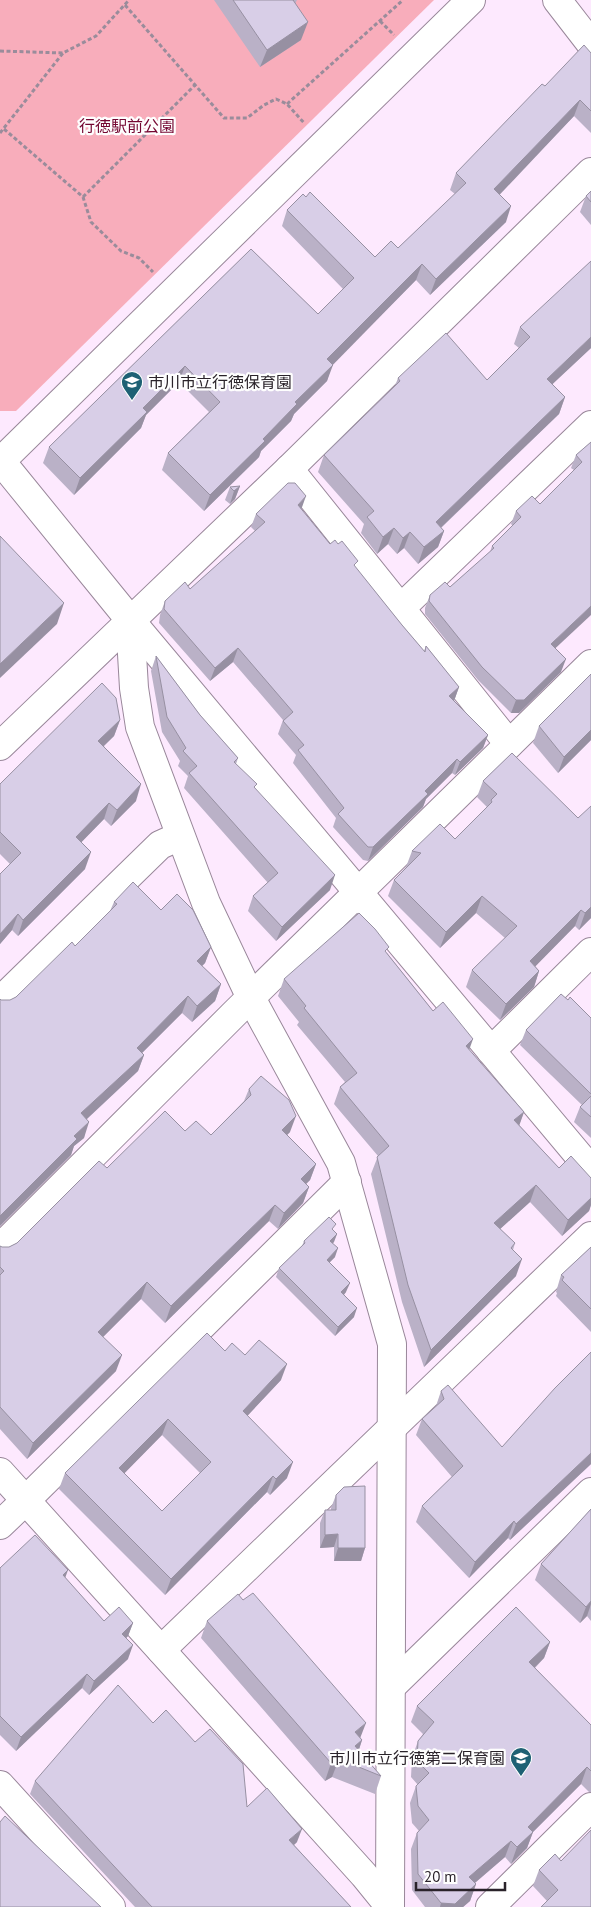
<svg xmlns="http://www.w3.org/2000/svg" width="591" height="1907" font-family="'PT Sans','Noto Sans JP',sans-serif">
<style>
.green{fill:#f8adbb}
.lines{fill:none;stroke-linecap:round;stroke-linejoin:round}
.minor-casing{stroke:#99879a;stroke-width:30}
.tertiary-casing{stroke:#99879a;stroke-width:30}
.path{stroke:#9a8c9b;stroke-width:3;stroke-dasharray:4 2.5;stroke-linecap:butt}
.minor{stroke:#fff;stroke-width:28}
.tertiary{stroke:#fff;stroke-width:28}
.wall{fill:#bab1c7;fill-rule:evenodd}
.shaded-wall{fill:#9790a2}
.building{fill:#d8cee7;stroke:#9790a2;fill-rule:evenodd}
.labels{text-anchor:middle;stroke-width:4.5;stroke-linejoin:round;paint-order:stroke}
.park-label{font-size:16px;fill:#740631;stroke:#fefefe}
.poi-label{font-size:16px;fill:#2a232a;stroke:#fefefe;text-anchor:start}
</style>
<rect width="100%" height="100%" fill="#fde9fe"/>
<!-- green -->
<path class="green" d="M 0,0 L 434,0 L 16,411 L 0,411 Z"/>
<g class="lines">
<!-- minor casing -->
<g class="minor-casing">
<g id="minor">
<path d="M 557,0 L 591,44"/>
<path d="M 289,469 L 509,744"/>
<path d="M 401,608 L 591,425"/>
<path d="M 0,746 L 289,469 L 591,172"/>
<path d="M 0,1001 L 160,845 L 180,836"/>
<path d="M 491,1051 L 591,952"/>
<path d="M 0,1248 L 236,1012 L 591,664"/>
<path d="M 26,1500 L 347,1182"/>
<path d="M 161,1650 L 591,1236"/>
<path d="M 392,1686 L 591,1492"/>
<path d="M 0,1785 L 111,1907"/>
<path d="M 490,1907 L 591,1807"/>
</g>
</g>
<!-- tertiary casing -->
<g class="tertiary-casing">
<g id="tertiary">
<path d="M 0,460 L 130,620 L 591,1170"/>
<path d="M 0,462 L 471,0"/>
<path d="M 130,620 L 134,688 L 140,727 L 206,903 L 251,998 L 341,1163 L 392,1344 L 390,1907"/>
<path d="M 0,1472 L 364,1875 L 390,1907"/>
<path d="M 0,1525 L 26,1500"/>
</g>
</g>
<!-- path -->
<g class="path">
<path d="M 125,5 L 224,118 L 247,118 L 264,105 L 276,99 L 287,104 L 305,124"/>
<path d="M 380,21 L 394,35"/>
<path d="M 0,51 L 63,53 L 96,36 L 129,0"/>
<path d="M 287,104 L 403,0"/>
<path d="M 4,129 L 83,197 L 91,222 L 121,251 L 139,258 L 153,272"/>
<path d="M 0,133 L 63,53"/>
<path d="M 83,197 L 195,85"/>
</g>
<!-- minor -->
<use href="#minor" class="minor"/>
<!-- tertiary -->
<use href="#tertiary" class="tertiary"/>
</g>
<!-- wall -->
<g class="wall">
<path d="M 214,0 L 297,0 L 295,4 L 301,40 L 260,67 Z"/>
<path d="M 591,53 L 591,133 L 574,116 L 499,194 L 506,222 L 430,295 L 416,280 L 332,364 L 327,381 L 294,414 L 291,421 L 261,451 L 259,457 L 204,511 L 162,470 L 168,453 L 209,412 L 179,382 L 146,415 L 141,428 L 74,495 L 43,463 L 49,447 L 251,249 L 318,314 L 343,289 L 282,226 L 287,210 L 375,257 L 398,248 L 455,194 L 450,190 L 456,173 L 545,86 Z"/>
<path d="M 591,191 L 591,225 L 580,212 L 586,196 Z"/>
<path d="M 520,327 L 591,348 L 552,384 L 565,397 L 559,414 L 441,528 L 444,531 L 438,547 L 418,564 L 404,548 L 397,554 L 388,544 L 377,554 L 361,533 L 364,524 L 318,472 L 324,455 L 395,386 L 398,378 L 487,380 L 519,348 L 514,344 Z"/>
<path d="M 591,442 L 555,648 L 561,672 L 519,713 L 511,713 L 478,680 L 425,614 L 425,608 L 430,595 L 450,587 L 490,552 L 492,546 L 513,526 L 511,524 L 516,511 L 540,504 L 574,470 L 571,468 L 576,455 Z"/>
<path d="M 240,486 L 235,499 L 230,504 L 225,500 L 230,487 Z"/>
<path d="M 301,510 L 330,544 L 355,567 L 402,625 L 424,651 L 426,646 L 459,687 L 454,701 L 488,735 L 483,748 L 455,775 L 452,773 L 426,799 L 423,807 L 368,861 L 363,860 L 333,827 L 336,818 L 293,763 L 296,755 L 278,734 L 283,720 L 233,662 L 210,681 L 159,623 L 160,615 L 165,601 L 190,589 L 255,531 L 251,527 L 256,514 Z"/>
<path d="M 156,656 L 200,715 L 238,758 L 236,764 L 330,890 L 276,941 L 248,911 L 253,896 L 268,883 L 184,788 L 188,776 L 178,766 L 180,761 L 162,732 L 151,671 Z"/>
<path d="M 591,674 L 591,740 L 558,773 L 533,743 L 539,726 Z"/>
<path d="M 120,720 L 114,736 L 104,746 L 136,801 L 111,826 L 104,819 L 81,842 L 85,869 L 18,936 L 12,930 L 0,944 L 0,874 L 10,864 L 0,854 L 0,784 Z"/>
<path d="M 512,753 L 591,918 L 579,930 L 575,926 L 535,966 L 539,971 L 534,987 L 500,1020 L 466,987 L 472,970 L 505,938 L 476,913 L 440,948 L 388,896 L 394,880 L 406,867 L 412,851 L 455,839 L 487,807 L 477,797 L 483,781 Z"/>
<path d="M 114,902 L 161,910 L 211,947 L 205,963 L 202,966 L 221,984 L 215,1001 L 192,1022 L 182,1013 L 142,1053 L 144,1055 L 138,1071 L 87,1119 L 84,1138 L 74,1146 L 71,1155 L 0,1226 L 0,999 L 1,1000 L 10,1000 L 16,997 L 75,946 L 110,911 Z"/>
<path d="M 387,953 L 433,1011 L 469,1050 L 524,1112 L 519,1125 L 559,1168 L 591,1178 L 591,1205 L 589,1211 L 562,1236 L 530,1202 L 500,1229 L 515,1243 L 513,1250 L 516,1276 L 424,1367 L 402,1302 L 371,1174 L 378,1156 L 334,1104 L 340,1087 L 345,1082 L 297,1025 L 299,1022 L 278,996 L 284,979 Z"/>
<path d="M 568,1000 L 591,1018 L 591,1138 L 574,1122 L 580,1107 L 582,1105 L 520,1045 L 526,1030 Z"/>
<path d="M 249,1089 L 290,1132 L 287,1135 L 316,1164 L 310,1180 L 306,1184 L 309,1187 L 303,1203 L 278,1229 L 269,1221 L 165,1323 L 141,1299 L 103,1337 L 116,1371 L 27,1459 L 0,1429 L 0,1246 L 2,1247 L 9,1247 L 17,1243 L 107,1168 L 185,1131 L 211,1135 L 244,1101 Z"/>
<path d="M 334,1231 L 337,1234 L 333,1243 L 335,1257 L 329,1263 L 346,1292 L 344,1295 L 354,1317 L 335,1336 L 276,1277 L 279,1268 L 302,1246 L 304,1241 Z"/>
<path d="M 591,1247 L 591,1332 L 556,1296 L 557,1293 L 556,1292 L 561,1275 Z"/>
<path d="M 225,1351 L 245,1355 L 281,1380 L 247,1416 L 287,1478 L 270,1495 L 267,1492 L 165,1595 L 59,1489 L 65,1473 ZM 162,1435 L 200,1473 L 162,1511 L 124,1473 Z"/>
<path d="M 591,1352 L 591,1464 L 510,1540 L 508,1538 L 469,1578 L 416,1522 L 422,1506 L 452,1477 L 416,1435 L 422,1419 L 436,1406 L 441,1391 L 502,1447 Z"/>
<path d="M 336,1495 L 365,1548 L 361,1561 L 334,1561 L 334,1547 L 320,1548 L 320,1523 L 325,1510 L 331,1510 L 331,1508 Z"/>
<path d="M 591,1509 L 591,1621 L 587,1616 L 580,1623 L 535,1580 L 541,1564 Z"/>
<path d="M 0,1568 L 65,1578 L 104,1621 L 133,1623 L 128,1636 L 126,1638 L 128,1659 L 89,1695 L 82,1688 L 16,1751 L 0,1735 Z"/>
<path d="M 207,1621 L 360,1738 L 362,1740 L 359,1750 L 381,1776 L 375,1794 L 332,1777 L 325,1781 L 201,1638 Z"/>
<path d="M 550,1642 L 544,1658 L 535,1668 L 591,1725 L 591,1792 L 589,1792 L 581,1784 L 533,1832 L 527,1848 L 511,1864 L 505,1857 L 475,1883 L 476,1884 L 470,1901 L 463,1907 L 425,1907 L 412,1890 L 411,1849 L 417,1833 L 419,1831 L 412,1823 L 410,1803 L 416,1786 L 418,1785 L 411,1777 L 412,1758 L 418,1741 L 423,1734 L 411,1722 L 417,1706 Z"/>
<path d="M 153,1723 L 247,1807 L 297,1842 L 294,1845 L 351,1907 L 135,1907 L 30,1794 L 35,1781 Z"/>
<path d="M 561,1861 L 591,1907 L 547,1901 L 533,1886 L 539,1870 Z"/>
</g>
<!-- shaded-wall -->
<g class="shaded-wall">
<path d="M 308,22 L 301,40 L 260,67 L 267,50 Z"/>
<path d="M 580,100 L 574,116 L 489,206 L 494,189 Z"/>
<path d="M 511,206 L 506,222 L 430,295 L 436,279 Z"/>
<path d="M 422,264 L 416,280 L 322,376 L 327,359 Z"/>
<path d="M 591,337 L 591,348 L 541,395 L 547,379 Z"/>
<path d="M 333,365 L 327,381 L 294,414 L 291,421 L 261,451 L 259,457 L 204,511 L 210,495 L 263,439 L 295,402 Z"/>
<path d="M 185,366 L 179,382 L 146,415 L 141,428 L 74,495 L 80,478 L 143,408 Z"/>
<path d="M 565,397 L 559,414 L 430,538 L 436,522 Z"/>
<path d="M 240,486 L 235,499 L 230,504 L 234,491 Z"/>
<path d="M 306,496 L 301,510 L 298,505 Z"/>
<path d="M 394,528 L 388,544 L 377,554 L 383,537 Z"/>
<path d="M 444,531 L 438,547 L 418,564 L 424,547 Z"/>
<path d="M 410,532 L 404,548 L 397,554 L 403,538 Z"/>
<path d="M 64,603 L 57,624 L 0,678 L 0,664 Z"/>
<path d="M 591,606 L 591,615 L 546,657 L 551,644 Z"/>
<path d="M 238,648 L 233,662 L 210,681 L 215,668 Z"/>
<path d="M 566,659 L 561,672 L 519,713 L 511,713 L 516,700 Z"/>
<path d="M 459,687 L 454,701 L 444,710 L 449,696 Z"/>
<path d="M 120,720 L 114,736 L 92,757 L 98,741 Z"/>
<path d="M 591,730 L 591,740 L 558,773 L 564,757 Z"/>
<path d="M 488,735 L 483,748 L 455,775 L 460,762 Z"/>
<path d="M 457,759 L 452,773 L 426,799 L 423,807 L 368,861 L 373,847 L 425,791 Z"/>
<path d="M 141,784 L 136,801 L 111,826 L 117,810 Z"/>
<path d="M 109,803 L 104,819 L 70,854 L 76,837 Z"/>
<path d="M 91,852 L 85,869 L 18,936 L 23,920 Z"/>
<path d="M 335,875 L 330,890 L 276,941 L 282,927 Z"/>
<path d="M 482,896 L 476,913 L 440,948 L 446,932 Z"/>
<path d="M 591,907 L 591,918 L 579,930 L 585,913 Z"/>
<path d="M 581,910 L 575,926 L 524,978 L 530,961 Z"/>
<path d="M 18,914 L 12,930 L 0,944 L 0,934 Z"/>
<path d="M 211,947 L 205,963 L 191,977 L 197,961 Z"/>
<path d="M 539,971 L 534,987 L 500,1020 L 506,1004 Z"/>
<path d="M 221,984 L 215,1001 L 192,1022 L 197,1006 Z"/>
<path d="M 188,996 L 182,1013 L 131,1064 L 137,1048 Z"/>
<path d="M 473,1039 L 467,1056 L 466,1046 Z"/>
<path d="M 144,1055 L 138,1071 L 76,1129 L 81,1113 Z"/>
<path d="M 524,1112 L 518,1129 L 514,1120 Z"/>
<path d="M 296,1116 L 290,1132 L 276,1146 L 282,1130 Z"/>
<path d="M 89,1122 L 84,1138 L 74,1146 L 71,1155 L 0,1226 L 0,1216 L 74,1136 Z"/>
<path d="M 316,1164 L 310,1180 L 295,1195 L 301,1179 Z"/>
<path d="M 536,1185 L 530,1202 L 488,1240 L 494,1223 Z"/>
<path d="M 309,1187 L 303,1203 L 278,1229 L 284,1213 Z"/>
<path d="M 591,1198 L 591,1205 L 589,1211 L 562,1236 L 568,1220 Z"/>
<path d="M 275,1205 L 269,1221 L 165,1323 L 171,1306 Z"/>
<path d="M 337,1234 L 334,1242 L 327,1250 L 330,1241 Z"/>
<path d="M 338,1248 L 335,1257 L 323,1269 L 327,1260 Z"/>
<path d="M 522,1259 L 516,1276 L 424,1367 L 431,1350 Z"/>
<path d="M 147,1282 L 141,1299 L 92,1348 L 98,1332 Z"/>
<path d="M 350,1283 L 346,1292 L 338,1301 L 341,1292 Z"/>
<path d="M 357,1308 L 354,1317 L 335,1336 L 338,1327 Z"/>
<path d="M 122,1355 L 116,1371 L 27,1459 L 33,1443 Z"/>
<path d="M 287,1364 L 281,1380 L 237,1427 L 243,1411 Z"/>
<path d="M 168,1419 L 162,1435 L 114,1484 L 119,1468 Z"/>
<path d="M 591,1453 L 591,1464 L 510,1540 L 516,1524 Z"/>
<path d="M 293,1462 L 287,1478 L 270,1495 L 276,1479 Z"/>
<path d="M 273,1476 L 267,1492 L 165,1595 L 171,1579 Z"/>
<path d="M 514,1521 L 508,1538 L 469,1578 L 475,1562 Z"/>
<path d="M 338,1534 L 334,1547 L 320,1548 L 325,1535 Z"/>
<path d="M 338,1548 L 365,1548 L 361,1561 L 334,1561 Z"/>
<path d="M 68,1570 L 63,1584 L 63,1575 Z"/>
<path d="M 591,1601 L 591,1604 L 587,1616 L 580,1623 L 586,1607 Z"/>
<path d="M 133,1623 L 128,1636 L 117,1648 L 122,1634 Z"/>
<path d="M 550,1642 L 544,1658 L 523,1679 L 529,1662 Z"/>
<path d="M 133,1645 L 128,1659 L 89,1695 L 94,1681 Z"/>
<path d="M 87,1674 L 82,1688 L 16,1751 L 21,1737 Z"/>
<path d="M 366,1723 L 359,1741 L 355,1732 Z"/>
<path d="M 362,1740 L 356,1758 L 348,1764 L 355,1746 Z"/>
<path d="M 339,1759 L 332,1777 L 325,1781 L 331,1763 Z"/>
<path d="M 587,1767 L 581,1784 L 533,1832 L 527,1848 L 511,1864 L 517,1847 L 528,1827 Z"/>
<path d="M 302,1829 L 297,1842 L 285,1853 L 289,1840 Z"/>
<path d="M 511,1841 L 505,1857 L 463,1893 L 469,1877 Z"/>
<path d="M 476,1884 L 470,1901 L 463,1907 L 440,1907 L 441,1903 Z"/>
</g>
<!-- building -->
<g class="building">
<path d="M 233,0 L 294,0 L 293,0 L 308,22 L 267,50 Z"/>
<path d="M 584,45 L 591,53 L 591,111 L 580,100 L 494,189 L 511,206 L 436,279 L 422,264 L 327,359 L 333,365 L 295,402 L 297,404 L 263,439 L 265,441 L 210,495 L 168,453 L 220,402 L 185,366 L 143,408 L 147,412 L 80,478 L 49,447 L 251,249 L 318,314 L 354,278 L 287,210 L 303,194 L 306,197 L 310,192 L 375,257 L 391,241 L 398,248 L 466,183 L 456,173 L 542,84 L 545,86 Z"/>
<path d="M 591,191 L 591,202 L 586,196 Z"/>
<path d="M 591,261 L 591,337 L 547,379 L 565,397 L 436,522 L 444,531 L 424,547 L 410,532 L 403,538 L 394,528 L 383,537 L 367,517 L 374,511 L 324,455 L 400,381 L 398,378 L 446,333 L 487,380 L 530,337 L 520,327 Z"/>
<path d="M 591,442 L 591,606 L 551,644 L 566,659 L 524,700 L 516,700 L 482,667 L 429,601 L 430,595 L 445,582 L 450,587 L 494,548 L 492,546 L 521,517 L 516,511 L 532,496 L 540,504 L 582,462 L 576,455 Z"/>
<path d="M 288,483 L 295,483 L 306,496 L 298,505 L 330,544 L 335,540 L 338,544 L 342,541 L 358,561 L 354,565 L 402,625 L 425,652 L 426,646 L 459,687 L 449,696 L 488,735 L 460,762 L 457,759 L 425,791 L 428,794 L 373,847 L 368,847 L 338,814 L 344,808 L 298,750 L 304,745 L 283,721 L 293,712 L 238,648 L 215,668 L 164,609 L 165,601 L 185,582 L 190,589 L 265,522 L 256,514 Z"/>
<path d="M 240,486 L 234,491 L 230,487 Z"/>
<path d="M 0,536 L 64,603 L 0,664 Z"/>
<path d="M 156,656 L 200,715 L 238,758 L 234,762 L 257,784 L 254,787 L 335,875 L 282,927 L 253,896 L 278,873 L 189,773 L 197,766 L 183,751 L 186,748 L 167,717 Z"/>
<path d="M 591,674 L 591,730 L 564,757 L 539,726 Z"/>
<path d="M 102,683 L 116,698 L 120,720 L 98,741 L 141,784 L 117,810 L 109,803 L 76,837 L 91,852 L 23,920 L 18,914 L 0,934 L 0,874 L 21,853 L 0,832 L 0,784 Z"/>
<path d="M 512,753 L 578,818 L 591,806 L 591,907 L 585,913 L 581,910 L 530,961 L 539,971 L 506,1004 L 472,970 L 517,926 L 482,896 L 446,932 L 394,880 L 421,853 L 412,851 L 440,824 L 455,839 L 492,802 L 491,800 L 497,794 L 483,781 Z"/>
<path d="M 133,882 L 161,910 L 177,894 L 193,910 L 211,947 L 197,961 L 221,984 L 197,1006 L 188,996 L 137,1048 L 144,1055 L 81,1113 L 89,1122 L 74,1136 L 77,1139 L 0,1216 L 0,999 L 1,1000 L 10,1000 L 16,997 L 72,942 L 75,946 L 117,904 L 114,902 Z"/>
<path d="M 359,913 L 375,929 L 389,947 L 385,951 L 433,1011 L 443,1002 L 473,1039 L 466,1046 L 524,1112 L 514,1120 L 559,1168 L 571,1156 L 591,1178 L 591,1198 L 568,1220 L 536,1185 L 494,1223 L 515,1243 L 511,1248 L 522,1259 L 431,1350 L 408,1285 L 377,1157 L 389,1146 L 340,1087 L 357,1073 L 304,1008 L 306,1006 L 284,979 Z"/>
<path d="M 561,994 L 568,1000 L 570,997 L 591,1018 L 591,1094 L 526,1030 Z"/>
<path d="M 261,1076 L 289,1100 L 296,1116 L 282,1130 L 316,1164 L 301,1179 L 309,1187 L 284,1213 L 275,1205 L 171,1306 L 147,1282 L 98,1332 L 122,1355 L 33,1443 L 0,1407 L 0,1275 L 4,1271 L 0,1267 L 0,1246 L 2,1247 L 9,1247 L 17,1243 L 99,1161 L 107,1168 L 165,1111 L 185,1131 L 196,1121 L 211,1135 L 251,1095 L 249,1089 Z"/>
<path d="M 591,1096 L 591,1117 L 580,1107 Z"/>
<path d="M 329,1217 L 336,1224 L 332,1229 L 337,1234 L 330,1241 L 338,1248 L 327,1260 L 350,1283 L 341,1292 L 357,1308 L 338,1327 L 279,1268 L 305,1243 L 304,1241 Z"/>
<path d="M 591,1247 L 591,1309 L 562,1280 L 564,1277 L 561,1275 Z"/>
<path d="M 207,1333 L 225,1351 L 232,1343 L 245,1355 L 259,1340 L 287,1364 L 243,1411 L 293,1462 L 276,1479 L 273,1476 L 171,1579 L 65,1473 ZM 168,1419 L 211,1462 L 162,1511 L 119,1468 Z"/>
<path d="M 591,1352 L 591,1453 L 516,1524 L 514,1521 L 475,1562 L 422,1506 L 463,1466 L 422,1419 L 444,1399 L 441,1391 L 448,1385 L 502,1447 L 555,1388 Z"/>
<path d="M 365,1486 L 365,1548 L 338,1548 L 338,1534 L 325,1535 L 325,1510 L 336,1510 L 336,1495 L 344,1487 Z"/>
<path d="M 591,1509 L 591,1601 L 586,1607 L 541,1564 Z"/>
<path d="M 35,1535 L 68,1570 L 63,1575 L 104,1621 L 119,1607 L 133,1623 L 122,1634 L 133,1645 L 94,1681 L 87,1674 L 21,1737 L 0,1716 L 0,1568 Z"/>
<path d="M 253,1593 L 366,1723 L 355,1732 L 362,1740 L 355,1746 L 381,1776 L 339,1759 L 331,1763 L 207,1621 L 238,1594 L 243,1600 Z"/>
<path d="M 516,1607 L 550,1642 L 529,1662 L 591,1725 L 591,1771 L 587,1767 L 528,1827 L 533,1832 L 517,1847 L 511,1841 L 469,1877 L 476,1884 L 455,1904 L 441,1903 L 418,1874 L 417,1833 L 429,1820 L 418,1806 L 416,1786 L 429,1773 L 417,1761 L 418,1741 L 434,1722 L 417,1706 Z"/>
<path d="M 118,1685 L 153,1723 L 166,1710 L 195,1742 L 210,1729 L 243,1764 L 247,1807 L 267,1788 L 302,1829 L 289,1840 L 351,1907 L 152,1907 L 35,1781 Z"/>
<path d="M 5,1816 L 101,1907 L 0,1907 L 0,1822 Z"/>
<path d="M 591,1830 L 591,1907 L 541,1907 L 558,1890 L 539,1870 L 555,1854 L 561,1861 Z"/>
</g>
<!-- icons -->
<defs>
<g id="school-pin" transform="scale(1.125)"><path d="M0 17L-7.5 6A9.5 9.5 0 1 1 7.5 6Z" fill="#1e6174" stroke="#fefefe"/><path d="M0-5L7-2L0 1L-7-2ZM-4 1L0 2.5L4 1V4Q0 6-4 4Z" fill="#fff"/></g>
</defs>
<g fill-rule="evenodd">
<use href="#school-pin" x="132" y="382"/>
<use href="#school-pin" x="521" y="1758"/>
</g>
<g class="labels">
<!-- park labels -->
<g class="park-label">
<text x="127" y="132">行徳駅前公園</text>
</g>
<!-- poi labels -->
<g class="poi-label">
<text x="148" y="388">市川市立行徳保育園</text>
<text x="505" y="1764" text-anchor="end">市川市立行徳第二保育園</text>
</g>
</g>
<!-- scale -->
<path d="M416 1882v8h89v-8" fill="none" stroke="#2a232a" stroke-width="2.5"/>
<text x="424" y="1882" font-size="15" fill="#2a232a" stroke="#fefefe" stroke-width="4" paint-order="stroke">20 m</text>
</svg>
